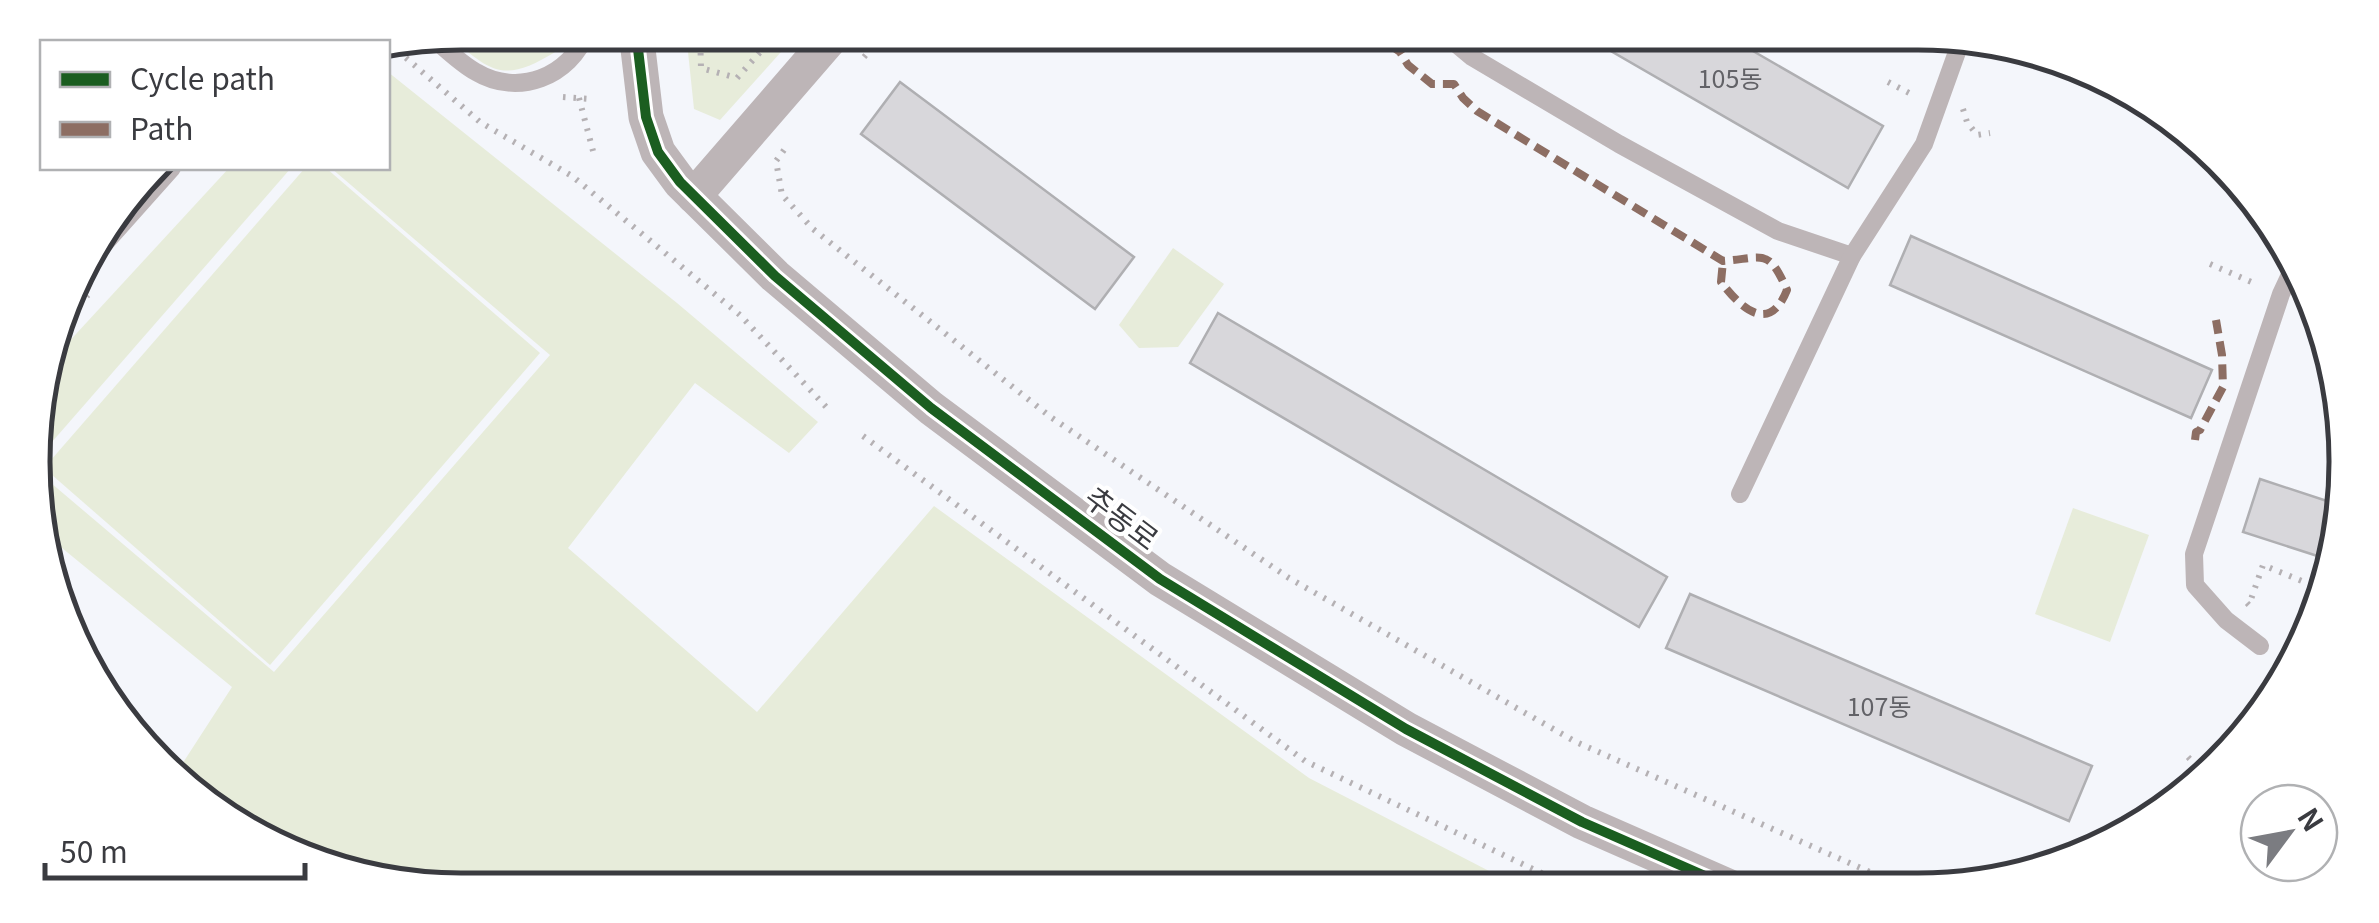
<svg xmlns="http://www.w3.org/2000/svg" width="2379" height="923" font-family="Georgia,'Noto Sans KR',serif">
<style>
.green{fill:#e7ecda}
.building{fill:#d8d7db;stroke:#afafb2;stroke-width:2.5}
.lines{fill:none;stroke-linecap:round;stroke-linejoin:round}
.path{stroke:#b5b1b4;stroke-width:6;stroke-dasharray:2.5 8;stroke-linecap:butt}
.lane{stroke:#bdb5b7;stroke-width:18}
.street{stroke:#bdb5b7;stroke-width:35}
.quiet{stroke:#8d6e63;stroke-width:8;stroke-dasharray:15 8;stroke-linecap:butt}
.cycleway-casing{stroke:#fff;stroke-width:16}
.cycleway{stroke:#1b5e20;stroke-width:10}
.labels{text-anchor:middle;stroke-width:8;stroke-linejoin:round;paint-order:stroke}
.number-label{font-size:25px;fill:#626267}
.street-label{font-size:30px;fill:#3a3b40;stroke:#fff}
.rim{fill:none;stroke:#3a3b40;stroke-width:5}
</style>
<rect width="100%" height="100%" fill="#f4f6fb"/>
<!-- green -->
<g class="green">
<path d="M 462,32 L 556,33 L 557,51 C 503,84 492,73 448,35 Z"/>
<path d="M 686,33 L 686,32 L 798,33 L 720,120 L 694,109 Z"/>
<path d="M 388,72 L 677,303 L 818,422 L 789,453 L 695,383 L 568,548 L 757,712 L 934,506 L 1309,778 L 1522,888 L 461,890 L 350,876 L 201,802 L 175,775 L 232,687 L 40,530 L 38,472 L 274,672 L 550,355 L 331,168 L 388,168 Z"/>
<path d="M 229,168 L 291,168 L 38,458 L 36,405 L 52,360 Z"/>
<path d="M 305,168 L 326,168 L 540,353 L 270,665 L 44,468 Z"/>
<path d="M 1173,248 L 1224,284 L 1178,347 L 1139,348 L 1119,325 Z"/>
<path d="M 2073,508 L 2149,535 L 2110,642 L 2035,614 Z"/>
</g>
<!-- building -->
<g class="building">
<path d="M 1578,32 L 1720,32 L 1883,126 L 1848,188 Z"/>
<path d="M 900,82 L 1134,257 L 1095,309 L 861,134 Z"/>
<path d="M 1911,236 L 2212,370 L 2191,418 L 1890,285 Z"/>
<path d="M 1218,313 L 1667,577 L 1639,627 L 1190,363 Z"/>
<path d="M 2260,479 L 2336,504 L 2333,561 L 2243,532 Z"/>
<path d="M 1690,594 L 2092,766 L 2069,821 L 1666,648 Z"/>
</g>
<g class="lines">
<!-- path -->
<g class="path">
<path d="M 700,32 L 701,68 L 737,78 L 778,32"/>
<path d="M 390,44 L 480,122 L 572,176 L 740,315 L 829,410"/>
<path d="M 864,57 L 886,32"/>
<path d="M 1888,82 L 1913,95"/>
<path d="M 563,97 L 591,99"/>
<path d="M 579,98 L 593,151"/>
<path d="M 1963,109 L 1967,122 L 1977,135 L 1990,133"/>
<path d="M 784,150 L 776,161 L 782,195 L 813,229 L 1052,418 L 1289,578 L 1576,742 L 1904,887"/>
<path d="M 2210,264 L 2256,284"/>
<path d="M 65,319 L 88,295"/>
<path d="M 863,436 L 1305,761 L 1573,888"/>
<path d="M 2247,603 L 2249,605 L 2263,565 L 2324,590"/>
<path d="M 2188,757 L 2207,776"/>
</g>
<!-- lane -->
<g class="lane">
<path d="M 1442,32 L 1472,57 L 1619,144 L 1778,231 L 1852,256"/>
<path d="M 432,37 C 446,49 460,63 476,72 C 518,97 570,77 587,32"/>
<path d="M 82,269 L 172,168"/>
<path d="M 1740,494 L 1852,256 L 1924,144 L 1962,38"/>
<path d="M 2260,646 L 2226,620 L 2195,585 L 2194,554 L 2281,294 L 2295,264"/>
</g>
<!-- street -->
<g class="street">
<path d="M 636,32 L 646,117 L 658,152 L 680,182 L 775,276 L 931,408 L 1160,579 L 1406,729 L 1582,822 L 1730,887"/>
<path d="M 694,196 L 836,32"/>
</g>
<!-- quiet -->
<g class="quiet">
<path d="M 1371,32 L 1400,52 L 1408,65 L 1432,84 L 1454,84 L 1463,98 L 1477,111 L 1723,261 C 1764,258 1768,247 1787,290 C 1769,335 1741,308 1721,282 L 1723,261"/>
<path d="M 2195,440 L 2196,432 L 2200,430 L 2223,387 L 2222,355 L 2216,320"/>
</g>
<!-- cycleway casing -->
<g class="cycleway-casing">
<path id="cycleway" d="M 636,32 L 646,117 L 658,152 L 680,182 L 775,276 L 931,408 L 1160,579 L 1406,729 L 1582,822 L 1730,887"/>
</g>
<!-- cycleway -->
<use href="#cycleway" class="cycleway"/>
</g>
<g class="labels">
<!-- number labels -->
<g class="number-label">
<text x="1730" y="88">105동</text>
<text x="1879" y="716">107동</text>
</g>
<!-- street labels -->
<g class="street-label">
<text transform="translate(1121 519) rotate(37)" y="10">추동로</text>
</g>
</g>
<!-- crop -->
<path d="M0 0H2379V923H0ZM461 50H1918A411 411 0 0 1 2329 461V462A411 411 0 0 1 1918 873H461A411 411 0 0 1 50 462V461A411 411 0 0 1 461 50Z" fill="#fff" fill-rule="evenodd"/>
<path class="rim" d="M461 50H1918A411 411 0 0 1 2329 461V462A411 411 0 0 1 1918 873H461A411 411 0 0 1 50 462V461A411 411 0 0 1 461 50Z"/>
<!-- legend -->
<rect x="40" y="40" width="350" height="130" fill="#ffffff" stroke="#b0b1b3" stroke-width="2.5"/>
<rect x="60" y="72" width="50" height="15" fill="#1b5e20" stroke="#b0b1b3" stroke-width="2.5"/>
<text x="130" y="90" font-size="30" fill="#3a3b40">Cycle path</text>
<rect x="60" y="122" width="50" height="15" fill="#8d6e63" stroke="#b0b1b3" stroke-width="2.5"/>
<text x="130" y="140" font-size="30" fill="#3a3b40">Path</text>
<!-- north arrow -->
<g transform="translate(2289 833) rotate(58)"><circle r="48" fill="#ffffff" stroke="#b0b1b3" stroke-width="2.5"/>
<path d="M0-8L18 38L0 25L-18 38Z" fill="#7b7c81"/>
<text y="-15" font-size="28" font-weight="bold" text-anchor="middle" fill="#3a3b40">N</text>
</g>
<!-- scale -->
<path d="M45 863v15h260v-15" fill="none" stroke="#3a3b40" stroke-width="5"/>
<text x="60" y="863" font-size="30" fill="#3a3b40" stroke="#ffffff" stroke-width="8" paint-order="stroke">50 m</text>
</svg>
